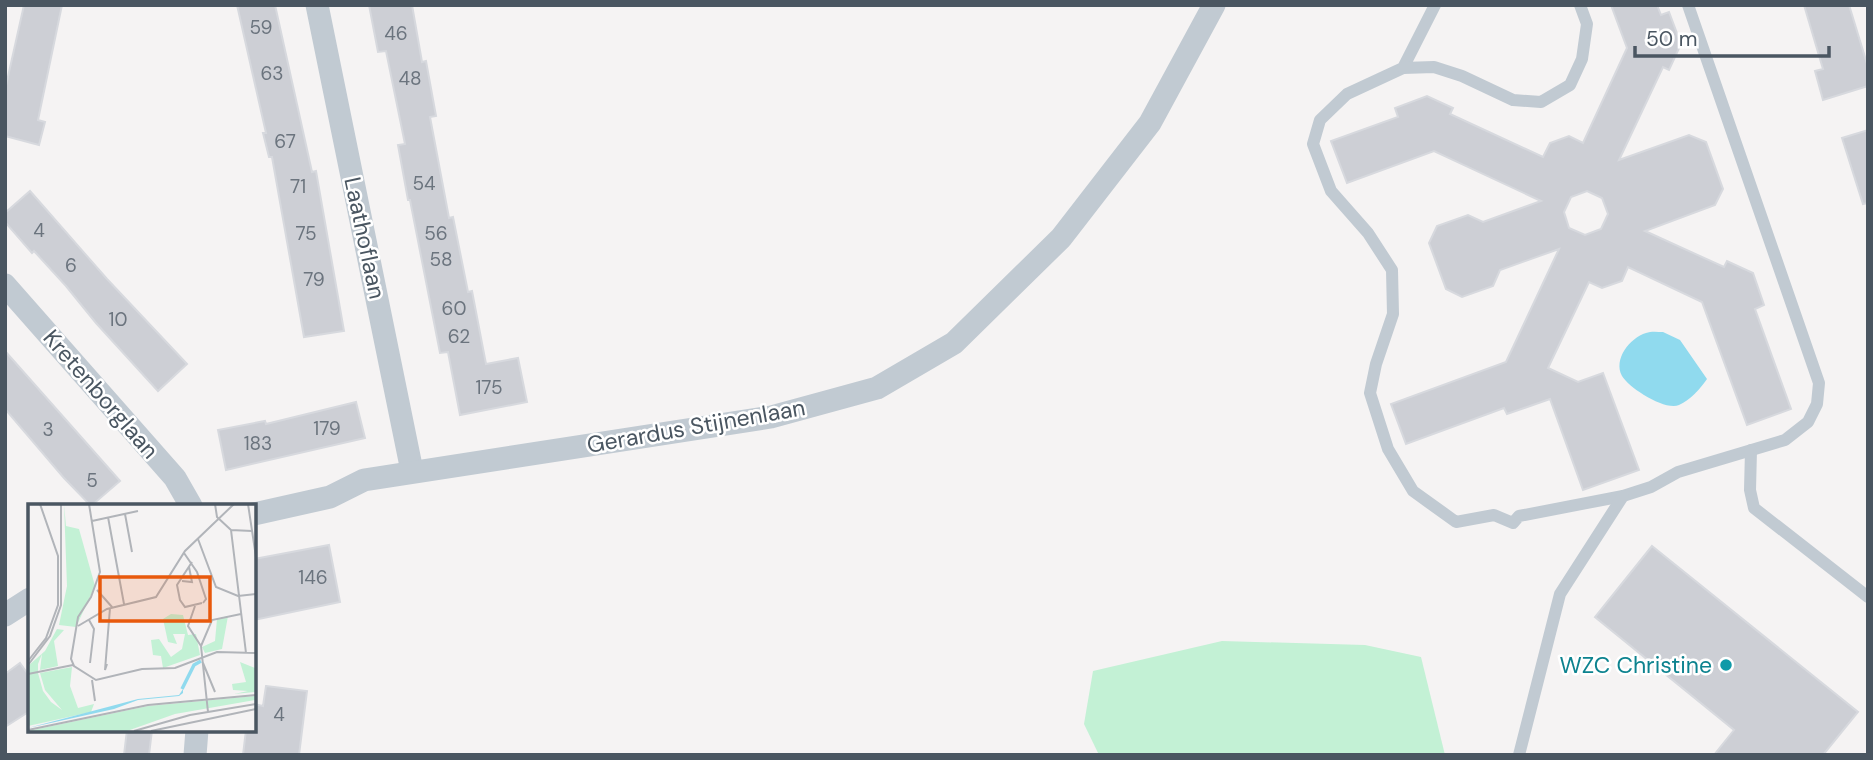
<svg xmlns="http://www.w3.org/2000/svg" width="1873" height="760" font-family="'DM Sans',sans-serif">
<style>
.green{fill:#c3f1d5}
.water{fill:#90daee}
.building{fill:#cdcfd5;stroke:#d7d9de;stroke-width:2;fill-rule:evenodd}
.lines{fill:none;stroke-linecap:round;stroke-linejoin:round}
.service{stroke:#c1cad2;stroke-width:12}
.minor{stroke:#c1cad2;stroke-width:23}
.culture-dot{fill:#0f9aa8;stroke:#fff;stroke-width:2.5}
.labels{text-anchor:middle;stroke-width:5;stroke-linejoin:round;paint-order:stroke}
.number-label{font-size:19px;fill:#6b747e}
.street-label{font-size:23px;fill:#4a5661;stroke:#fff}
.culture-label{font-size:23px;fill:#0d838f;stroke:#fff;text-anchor:end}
.inset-river{fill:none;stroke:#90daee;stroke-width:3.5}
.inset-road{fill:none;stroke:#b1b4b9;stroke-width:2}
.view{fill:#e8590c;fill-opacity:0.15;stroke:#e8590c;stroke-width:3.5}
.inset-edge{fill:none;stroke:#4a5661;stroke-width:3.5}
</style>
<rect width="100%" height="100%" fill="#f5f3f3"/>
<!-- green -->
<path class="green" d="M 1222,641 L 1365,645 L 1421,657 L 1445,755 L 1099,755 L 1084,724 L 1093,671 Z"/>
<!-- water -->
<path class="water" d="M 1663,332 L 1680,340 L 1707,379 C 1701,388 1689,401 1679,405 C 1665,411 1629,388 1622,376 C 1613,359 1630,338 1646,333 C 1651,331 1658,332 1663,332 Z"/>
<!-- building -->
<g class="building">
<path d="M 24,5 L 62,5 L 38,120 L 45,122 L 39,145 L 5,136 L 5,90 Z"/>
<path d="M 237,5 L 275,5 L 312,172 L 316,171 L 344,331 L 304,337 L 272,157 L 269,157 L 263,133 L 266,133 Z"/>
<path d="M 369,5 L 412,5 L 422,62 L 426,61 L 436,116 L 430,117 L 449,218 L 453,217 L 468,292 L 472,291 L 486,364 L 518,358 L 527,402 L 460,415 L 448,352 L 440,353 L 410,200 L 408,200 L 398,145 L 405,144 L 386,51 L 378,52 Z"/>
<path d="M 1611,5 L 1657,5 L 1661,15 L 1669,12 L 1681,44 L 1669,70 L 1663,67 L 1619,160 L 1689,135 L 1706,142 L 1723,189 L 1715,205 L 1645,231 L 1724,267 L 1727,261 L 1753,273 L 1764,305 L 1755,309 L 1791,409 L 1747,425 L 1702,302 L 1628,267 L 1622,281 L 1602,288 L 1589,282 L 1548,368 L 1578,382 L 1603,373 L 1639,470 L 1583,490 L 1550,399 L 1507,414 L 1504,408 L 1406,444 L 1391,404 L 1506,362 L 1559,249 L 1500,270 L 1493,286 L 1462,297 L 1446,289 L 1429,243 L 1437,226 L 1468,215 L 1483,222 L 1541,201 L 1434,151 L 1347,183 L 1331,141 L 1398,117 L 1395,108 L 1427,96 L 1453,108 L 1450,114 L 1543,157 L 1550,143 L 1569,136 L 1583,143 L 1627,48 ZM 1587,191 L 1602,198 L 1608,214 L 1601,229 L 1585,235 L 1569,228 L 1564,212 L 1571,197 Z"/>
<path d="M 1804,5 L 1849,5 L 1868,67 L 1868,86 L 1823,100 L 1815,71 L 1823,69 Z"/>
<path d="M 1868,130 L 1868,203 L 1863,204 L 1842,138 Z"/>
<path d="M 30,191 L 107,279 L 187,364 L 158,391 L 96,323 L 66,286 L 34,251 L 32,253 L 5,222 L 5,213 Z"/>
<path d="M 5,351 L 120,481 L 91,506 L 64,478 L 5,409 Z"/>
<path d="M 356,402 L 365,438 L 226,470 L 218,430 L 265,421 L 266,424 Z"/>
<path d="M 329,545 L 340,602 L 254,620 L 254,559 Z"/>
<path d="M 1652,546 L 1858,712 L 1823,755 L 1714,755 L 1734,730 L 1595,617 Z"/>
<path d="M 20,663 L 30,677 L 30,711 L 5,727 L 5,674 Z"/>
<path d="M 266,686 L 307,691 L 299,755 L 243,755 L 246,730 L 254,730 L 254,704 L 263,706 Z"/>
<path d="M 127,730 L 152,730 L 149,755 L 124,755 Z"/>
</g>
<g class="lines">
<!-- service -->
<g class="service">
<path d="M 1435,5 L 1403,68 L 1347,94 L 1320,120 L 1313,144 L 1331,191 L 1368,233 L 1392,270 L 1393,314 L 1376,364 L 1370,393 L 1388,449 L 1413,491 L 1456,522 L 1494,515 L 1513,523 L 1519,516 L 1623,496 L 1651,487 L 1678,472 L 1785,440 L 1808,422 L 1817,404 L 1819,383 L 1688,5"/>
<path d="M 1403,68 L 1434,67 L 1462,76 L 1513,100 L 1541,102 L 1570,85 L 1582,59 L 1587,24 L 1580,5"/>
<path d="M 1751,450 L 1750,490 L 1754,508 L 1868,597"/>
<path d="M 1519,755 L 1560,594 L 1623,496"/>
</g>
<!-- minor -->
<g class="minor">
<path d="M 317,5 L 412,471"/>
<path d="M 5,285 L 175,478 L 191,506"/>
<path d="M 254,514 L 330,497 L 364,480 L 771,417 L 877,388 L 954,343 L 1061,238 L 1150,123 L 1214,5"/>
<path d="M 5,615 L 30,599"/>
<path d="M 195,755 L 197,730"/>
</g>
</g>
<!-- markers -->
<circle class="culture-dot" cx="1726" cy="665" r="7"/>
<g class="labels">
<!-- number labels -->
<g class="number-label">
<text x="261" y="34">59</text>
<text x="396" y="40">46</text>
<text x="272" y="80">63</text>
<text x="410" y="85">48</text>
<text x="285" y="148">67</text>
<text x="424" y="190">54</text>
<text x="298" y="193">71</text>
<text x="39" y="237">4</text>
<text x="306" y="240">75</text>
<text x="436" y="240">56</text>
<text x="441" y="266">58</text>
<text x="71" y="272">6</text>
<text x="314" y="286">79</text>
<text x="454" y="315">60</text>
<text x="118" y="326">10</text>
<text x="459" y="343">62</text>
<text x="489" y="394">175</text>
<text x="327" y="435">179</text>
<text x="48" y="436">3</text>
<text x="258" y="450">183</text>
<text x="92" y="487">5</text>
<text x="313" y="584">146</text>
<text x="279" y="721">4</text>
</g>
<!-- street labels -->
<g class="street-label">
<text transform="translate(365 238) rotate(78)" y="8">Laathoflaan</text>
<text transform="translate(101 394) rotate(49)" y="8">Kretenborglaan</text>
<text transform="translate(696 426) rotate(-10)" y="8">Gerardus Stijnenlaan</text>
</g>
<!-- culture labels -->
<g class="culture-label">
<text x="1712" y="673">WZC Christine</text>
</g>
</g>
<!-- overview -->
<g transform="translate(28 504)">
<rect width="228" height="228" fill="#f5f3f3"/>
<path d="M 36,0 L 38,22 L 51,25 L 67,82 L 48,123 L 31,121 L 39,82 ZM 143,110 L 155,111 L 160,131 L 168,130 L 172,151 L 135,164 L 133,152 L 125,151 L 123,136 L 131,135 L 143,153 L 154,145 L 157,130 L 145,130 L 149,140 L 140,138 L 135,115 ZM 200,112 L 194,145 L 177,149 L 174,143 L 187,137 L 189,115 ZM 29,125 L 36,126 L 26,137 L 30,162 L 12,166 L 14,150 L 10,160 L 10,169 L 15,187 L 23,198 L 34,206 L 17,186 L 12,169 L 44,163 L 42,182 L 50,204 L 66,200 L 63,208 L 0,222 L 0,162 L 17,147 ZM 212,158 L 227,164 L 227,188 L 206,190 L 220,187 L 205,186 L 204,180 L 218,178 ZM 227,192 L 227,196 L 147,210 L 99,227 L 0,227 L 120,202 Z" fill="#c3f1d5"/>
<path d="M 155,185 L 155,189 L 151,192 L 110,196 L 86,205 L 0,224 L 110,195 L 151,191 Z" fill="#90daee"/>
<path class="inset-river" d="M 154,185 L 166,161 L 173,157"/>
<path class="inset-road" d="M 61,0 L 72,68 L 63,93 L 50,113 L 43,155 L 46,162 L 68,176 L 114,165 L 147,164 L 189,148 L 228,149M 187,0 L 189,13 L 203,26 L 224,27M 220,0 L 228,53M 97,10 L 104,48M 80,13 L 96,100M 64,17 L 110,7M 203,26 L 218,149M 170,35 L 188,83 L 210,92 L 228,90M 156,49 L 169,68 L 178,95 L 175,99M 164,58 L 149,81 L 152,96 L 157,103 L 174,99M 154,77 L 164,78 L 161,63M 69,86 L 84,103M 167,102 L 160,122 L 173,142 L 180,208M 61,116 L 66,125 L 62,159M 50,122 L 79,105 L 128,93 L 157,47 L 206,0M 173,142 L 184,116 L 213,110M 0,157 L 18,134 L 30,101 L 30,52 L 12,0M 175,159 L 187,188M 79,160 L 77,166 L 82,104M 0,161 L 22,132 L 33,101 L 33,0M 0,170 L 45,161M 64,176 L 67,197M 0,226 L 120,201 L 228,191M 106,227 L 162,211 L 228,200M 123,227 L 228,205"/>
<path class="view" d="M 72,73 L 182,73 L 182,117 L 72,117 Z"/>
<rect width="228" height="228" class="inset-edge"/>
</g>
<!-- border -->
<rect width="1873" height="760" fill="none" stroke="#4a5661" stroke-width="14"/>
<!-- scale -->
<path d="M1635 46v10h194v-10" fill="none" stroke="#4a5661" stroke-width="3.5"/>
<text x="1646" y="46" font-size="21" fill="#4a5661" stroke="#ffffff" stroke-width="5" paint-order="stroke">50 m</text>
</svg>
